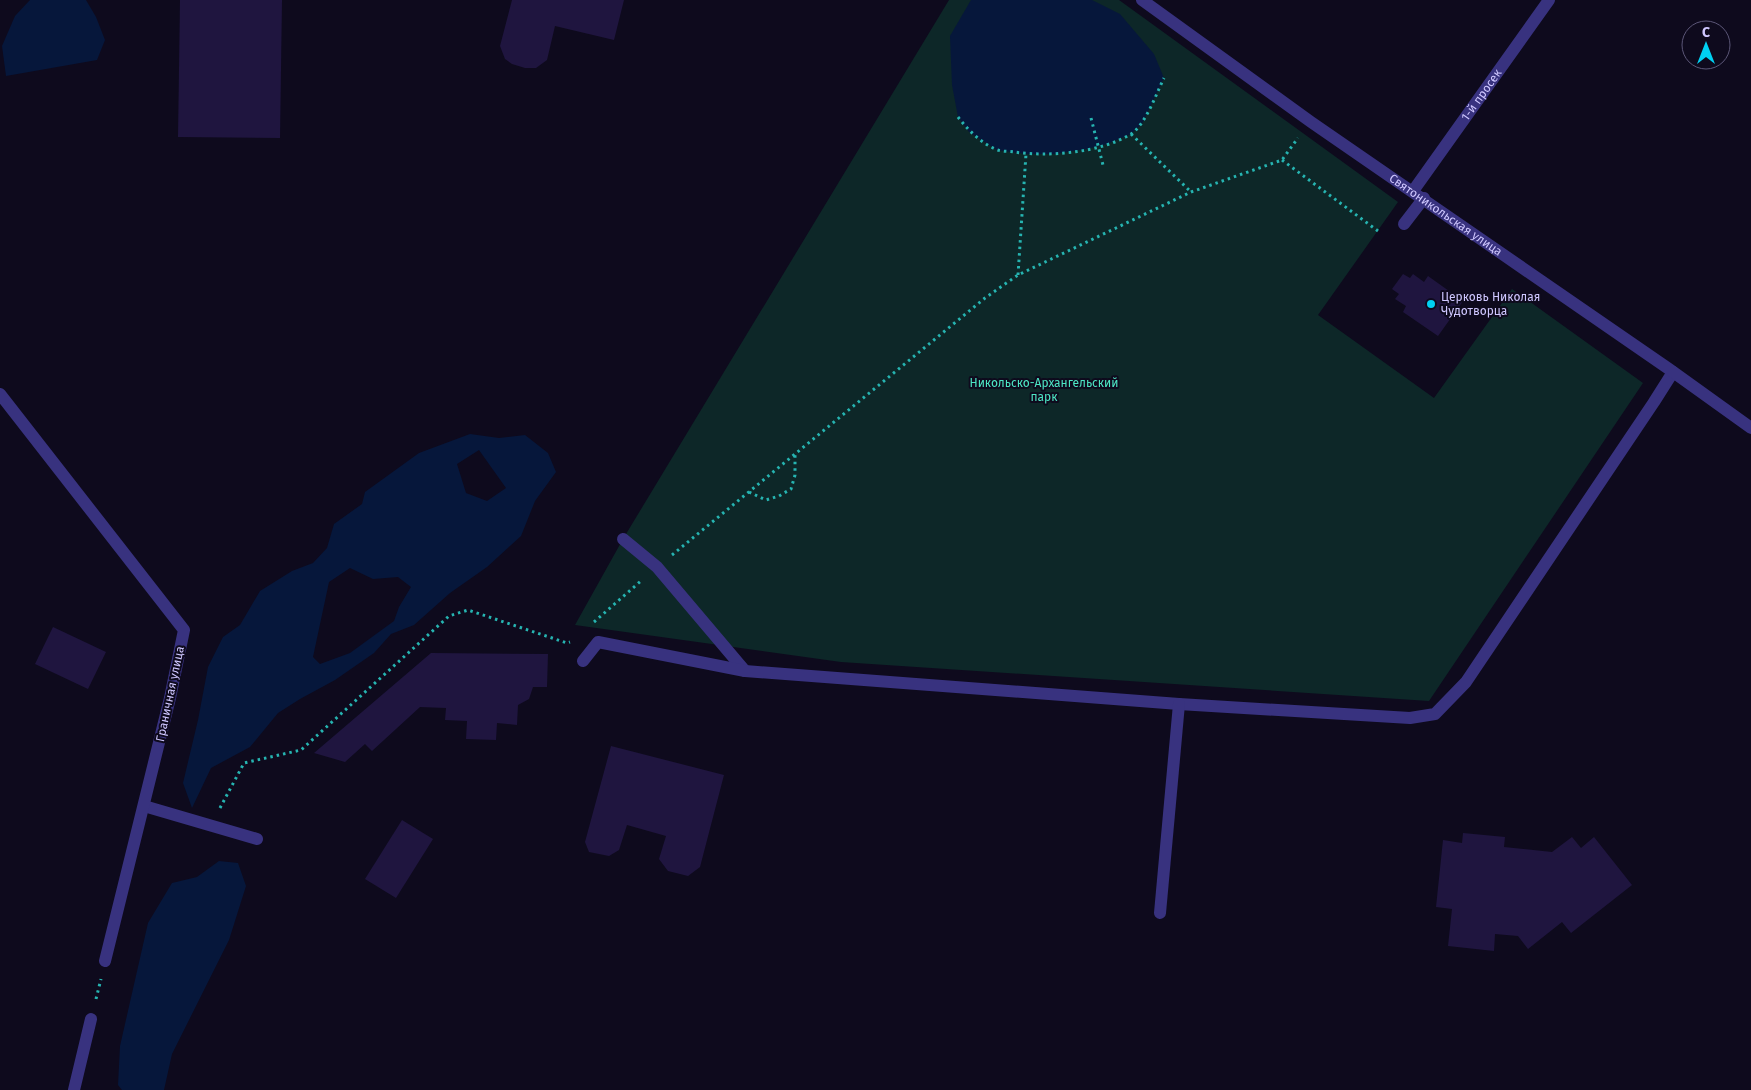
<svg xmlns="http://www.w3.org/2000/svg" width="1751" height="1090" font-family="'Fira Sans',sans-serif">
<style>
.green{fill:#0d2728}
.water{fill:#06173b;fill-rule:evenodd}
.building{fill:#1f153f}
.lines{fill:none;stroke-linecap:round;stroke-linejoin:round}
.path{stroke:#26b4b1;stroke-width:3;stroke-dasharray:2.5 4;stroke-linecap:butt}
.lane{stroke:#38327f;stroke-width:12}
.street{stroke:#38327f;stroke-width:12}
.poi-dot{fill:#00d0f2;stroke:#0e0a1d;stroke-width:2}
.labels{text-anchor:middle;stroke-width:4;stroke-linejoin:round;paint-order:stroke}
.street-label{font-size:12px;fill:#cfc7ff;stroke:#0e0a1d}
.poi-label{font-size:12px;fill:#cfc7ff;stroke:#0e0a1d;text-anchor:start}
.park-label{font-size:12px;fill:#4de5c4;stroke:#0e0a1d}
</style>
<rect width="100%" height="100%" fill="#0e0a1d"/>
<!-- green -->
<path class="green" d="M 949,0 L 1119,0 L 1398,202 L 1318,315 L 1434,398 L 1512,289 L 1643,383 L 1429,701 L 841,662 L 575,625 L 623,539 Z"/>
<!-- water -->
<g class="water">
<path d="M 30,0 L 86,0 L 96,17 L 105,40 L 97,60 L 6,76 L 2,46 L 15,16 Z"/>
<path d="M 971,0 L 1092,0 L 1120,14 L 1154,54 L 1164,78 L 1142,124 L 1131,134 L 1107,144 L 1087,149 L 1054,154 L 1026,154 L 997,150 L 969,132 L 958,117 L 952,85 L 950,36 Z"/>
<path d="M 470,434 L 499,438 L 525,435 L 548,453 L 556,472 L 535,501 L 521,536 L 487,567 L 450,593 L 414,625 L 391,634 L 374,653 L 335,680 L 300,699 L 278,713 L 250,747 L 211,768 L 192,808 L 183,783 L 198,720 L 208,667 L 223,637 L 240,625 L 260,591 L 292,571 L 313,563 L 327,548 L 334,524 L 362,504 L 365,492 L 419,453 ZM 479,450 L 506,488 L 487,501 L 466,493 L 457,464 ZM 350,568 L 373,579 L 398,577 L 411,587 L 399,607 L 394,621 L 350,653 L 320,664 L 313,657 L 329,582 Z"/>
<path d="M 219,861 L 238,863 L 246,886 L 229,940 L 172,1054 L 164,1090 L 122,1090 L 118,1085 L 120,1046 L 148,923 L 172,883 L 197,877 Z"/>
</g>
<!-- building -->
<g class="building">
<path d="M 180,0 L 282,0 L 280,138 L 178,137 Z"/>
<path d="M 512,0 L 624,0 L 614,40 L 555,26 L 547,60 L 536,68 L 525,68 L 512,64 L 505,59 L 500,46 Z"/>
<path d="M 1403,274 L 1410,278 L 1413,274 L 1424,282 L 1428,276 L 1463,301 L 1438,336 L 1403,312 L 1406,306 L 1395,299 L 1399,294 L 1392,289 Z"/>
<path d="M 53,627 L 106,652 L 88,689 L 35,664 Z"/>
<path d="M 431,653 L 548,654 L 547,687 L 533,687 L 529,699 L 518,705 L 517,725 L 497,723 L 496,740 L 466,739 L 467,721 L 445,720 L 446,708 L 420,707 L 372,751 L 365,744 L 345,762 L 314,753 Z"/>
<path d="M 611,746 L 724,775 L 700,867 L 688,876 L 668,871 L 659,859 L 666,836 L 627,825 L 619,850 L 609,856 L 589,852 L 585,842 Z"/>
<path d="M 402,820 L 433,839 L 396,898 L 365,879 Z"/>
<path d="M 1463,833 L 1505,837 L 1504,847 L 1552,852 L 1572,837 L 1581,848 L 1594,837 L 1632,885 L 1571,933 L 1562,922 L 1528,949 L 1518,936 L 1495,934 L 1494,951 L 1448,946 L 1452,909 L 1436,907 L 1443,840 L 1462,843 Z"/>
</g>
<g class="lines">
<!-- path -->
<g class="path">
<path d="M 958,117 C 968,130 980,142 995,149 C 1001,152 1008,151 1014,152 C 1049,157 1100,153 1131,134 C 1146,124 1156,94 1164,78"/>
<path d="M 1091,118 L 1103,165"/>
<path d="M 1131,134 L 1191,192"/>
<path d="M 1282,160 L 1378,231"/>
<path d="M 1018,275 L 1026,154"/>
<path d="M 749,492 L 766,500 L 779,496 L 791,489 L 795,475 L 795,454"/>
<path d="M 672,555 L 985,298 L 1018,275 L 1191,192 L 1282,160 L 1298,138"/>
<path d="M 594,622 L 642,580"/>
<path d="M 220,808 L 244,763 L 301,750 L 449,616 L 468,610 L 567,643 L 570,642"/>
<path d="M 96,999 L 101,979"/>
</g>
<!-- lane -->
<g class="lane">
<path d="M 1404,224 L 1424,198"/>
<path d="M 623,539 L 657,567 L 745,671"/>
<path d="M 583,661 L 598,642 L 745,671 L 1179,704 L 1410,718 L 1435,714 L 1466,682 L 1654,402 L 1673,372"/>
<path d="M 144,806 L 257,839"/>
<path d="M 1160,913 L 1179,704"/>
</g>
<!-- street -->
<g class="street">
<path id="s1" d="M 1142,0 L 1311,122 L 1669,369 L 1751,428"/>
<path id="s2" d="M 1413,191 L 1549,0"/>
<path d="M 0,394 L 184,630 L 170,698 L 105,961"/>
<path d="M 74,1090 L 91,1019"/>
</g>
</g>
<!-- markers -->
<circle class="poi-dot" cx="1431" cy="304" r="5"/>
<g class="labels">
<!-- street labels -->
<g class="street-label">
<text dy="4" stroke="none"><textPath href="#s2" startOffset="118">1-й просек</textPath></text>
<text dy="4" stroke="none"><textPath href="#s1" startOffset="372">Святоникольская улица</textPath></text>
<text transform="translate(170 694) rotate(-78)" y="4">Граничная улица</text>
</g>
<!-- poi labels -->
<g class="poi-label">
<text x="1441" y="301">Церковь Николая<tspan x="1441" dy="14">Чудотворца</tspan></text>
</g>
<!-- park labels -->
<g class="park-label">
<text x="1044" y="387">Никольско-Архангельский<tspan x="1044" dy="14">парк</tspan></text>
</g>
</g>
<!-- north arrow -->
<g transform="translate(1706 45)"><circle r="24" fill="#0e0a1d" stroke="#5b5677"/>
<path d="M0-4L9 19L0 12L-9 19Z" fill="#00d0f2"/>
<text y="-8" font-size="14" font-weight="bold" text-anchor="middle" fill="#cfc7ff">С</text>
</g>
</svg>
